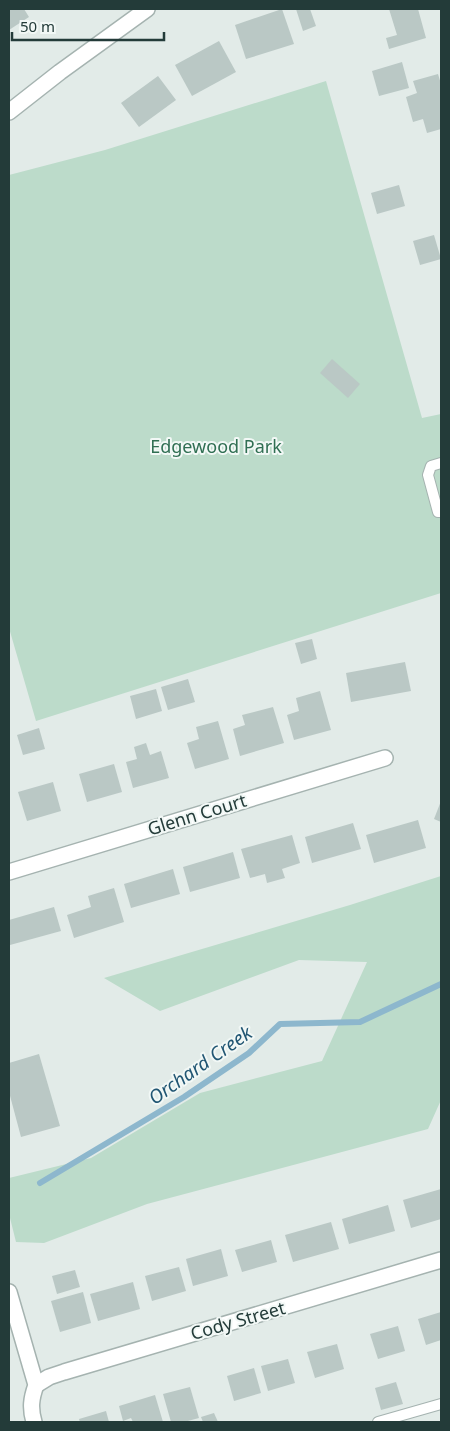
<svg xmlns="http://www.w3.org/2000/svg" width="450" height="1431" font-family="'Noto Sans',sans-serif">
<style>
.green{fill:#bcdbca}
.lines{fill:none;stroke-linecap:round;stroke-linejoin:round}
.stream{stroke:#8db7cd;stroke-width:6}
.building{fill:#bac8c5}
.service-casing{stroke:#a5b3b0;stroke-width:12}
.minor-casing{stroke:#a5b3b0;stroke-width:18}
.tertiary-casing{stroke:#a5b3b0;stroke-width:18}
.service{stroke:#fff;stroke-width:10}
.minor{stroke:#fff;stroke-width:15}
.tertiary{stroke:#fff;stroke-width:15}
.labels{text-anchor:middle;stroke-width:4;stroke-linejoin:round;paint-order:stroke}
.park-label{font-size:18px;fill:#306f53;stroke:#f2f8f6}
.street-label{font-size:18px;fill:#233b39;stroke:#f2f8f6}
.water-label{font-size:19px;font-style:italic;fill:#215673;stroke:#f2f8f6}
</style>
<rect width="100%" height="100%" fill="#e2ebe8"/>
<!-- green -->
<g class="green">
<path d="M 326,81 L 422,418 L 441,414 L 441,593 L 36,721 L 9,628 L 9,175 L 105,150 Z"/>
<path d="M 441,876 L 441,1100 L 428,1129 L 147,1204 L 44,1243 L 16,1242 L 9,1214 L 9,1178 L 91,1158 L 200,1093 L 322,1061 L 367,962 L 299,960 L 160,1011 L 104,978 L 350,905 Z"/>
</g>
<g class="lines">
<!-- stream -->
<path class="stream" d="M 40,1183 L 184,1097 L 249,1053 L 280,1024 L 360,1022 L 441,984"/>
</g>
<!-- building -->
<g class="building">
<path d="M 9,9 L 24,9 L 29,17 L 9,30 Z"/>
<path d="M 282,9 L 294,44 L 246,59 L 235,25 Z"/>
<path d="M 296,9 L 310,9 L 316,26 L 303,31 Z"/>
<path d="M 389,9 L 418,9 L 426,38 L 389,49 L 386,38 L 397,35 Z"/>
<path d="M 219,41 L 236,72 L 192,96 L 175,65 Z"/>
<path d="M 402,62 L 409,88 L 379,96 L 372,71 Z"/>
<path d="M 438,74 L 441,84 L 441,129 L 427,133 L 423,119 L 413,122 L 406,97 L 417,93 L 413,81 Z"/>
<path d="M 158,76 L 176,100 L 139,127 L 121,103 Z"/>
<path d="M 399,185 L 405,206 L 377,214 L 371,193 Z"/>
<path d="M 434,235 L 441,259 L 420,265 L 413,241 Z"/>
<path d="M 332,359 L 360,384 L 348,398 L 320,373 Z"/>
<path d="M 312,639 L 317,659 L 301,664 L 295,643 Z"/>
<path d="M 405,662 L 411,691 L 351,702 L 346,673 Z"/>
<path d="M 188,679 L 195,702 L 168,710 L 161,687 Z"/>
<path d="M 156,689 L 162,711 L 136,719 L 130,696 Z"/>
<path d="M 320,691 L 331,730 L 294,740 L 287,715 L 299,711 L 296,698 Z"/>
<path d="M 273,707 L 284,743 L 240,756 L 233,729 L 245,725 L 242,715 Z"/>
<path d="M 218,721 L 229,759 L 195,769 L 187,743 L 199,739 L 196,727 Z"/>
<path d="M 39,728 L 45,749 L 23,755 L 17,735 Z"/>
<path d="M 146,743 L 150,755 L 161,751 L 169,778 L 133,788 L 126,762 L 137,759 L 134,747 Z"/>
<path d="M 114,764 L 122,792 L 87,802 L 79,774 Z"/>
<path d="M 53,782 L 61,811 L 27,821 L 18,792 Z"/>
<path d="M 441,801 L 441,822 L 434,819 Z"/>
<path d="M 418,820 L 426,848 L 374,863 L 366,835 Z"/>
<path d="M 353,823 L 361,849 L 312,863 L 305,837 Z"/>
<path d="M 292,835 L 300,863 L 282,869 L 285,878 L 267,883 L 265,874 L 250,878 L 241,849 Z"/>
<path d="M 233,852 L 240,878 L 190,892 L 183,867 Z"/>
<path d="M 173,869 L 180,894 L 131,908 L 124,884 Z"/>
<path d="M 114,888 L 124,922 L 74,938 L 67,915 L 91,907 L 88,896 Z"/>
<path d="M 54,907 L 61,931 L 10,945 L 9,940 L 9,920 Z"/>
<path d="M 39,1054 L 60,1126 L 21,1137 L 9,1092 L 9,1063 Z"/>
<path d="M 441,1189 L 441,1219 L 411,1228 L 403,1200 Z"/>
<path d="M 388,1205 L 395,1231 L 349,1244 L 342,1219 Z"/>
<path d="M 331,1222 L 339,1249 L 293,1262 L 285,1235 Z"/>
<path d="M 271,1240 L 277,1262 L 242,1272 L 235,1250 Z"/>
<path d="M 221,1249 L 228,1276 L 193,1286 L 186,1259 Z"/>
<path d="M 179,1267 L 186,1291 L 152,1301 L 145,1276 Z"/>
<path d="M 75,1270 L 80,1287 L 57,1294 L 52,1276 Z"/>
<path d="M 133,1282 L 140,1309 L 98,1321 L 90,1294 Z"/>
<path d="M 83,1292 L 91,1323 L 60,1332 L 51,1301 Z"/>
<path d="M 441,1312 L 441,1340 L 426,1345 L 418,1319 Z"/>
<path d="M 398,1326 L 405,1351 L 378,1359 L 370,1334 Z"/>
<path d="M 337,1344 L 344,1369 L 315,1378 L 307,1352 Z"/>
<path d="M 288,1359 L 295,1383 L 268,1391 L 261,1366 Z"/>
<path d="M 254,1368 L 261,1393 L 234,1401 L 227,1376 Z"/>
<path d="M 396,1382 L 403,1404 L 381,1410 L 375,1388 Z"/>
<path d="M 190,1387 L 199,1418 L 184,1422 L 171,1422 L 163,1394 Z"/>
<path d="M 155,1395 L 163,1422 L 133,1422 L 131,1418 L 123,1421 L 119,1406 Z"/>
<path d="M 106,1411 L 109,1422 L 80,1422 L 79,1419 Z"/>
<path d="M 214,1413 L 218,1422 L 203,1422 L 201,1417 Z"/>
</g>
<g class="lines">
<!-- service casing -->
<g class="service-casing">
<g id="service">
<path d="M 441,463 L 431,466 L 428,475 L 438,512 L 441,512"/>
<path d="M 378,1422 L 441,1404"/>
</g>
</g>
<!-- minor casing -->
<g class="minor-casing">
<g id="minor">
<path d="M 9,872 L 385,758"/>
<path d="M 9,1292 L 36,1385 C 31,1399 30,1408 34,1422"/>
<path d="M 36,1385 L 49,1377 L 64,1372 L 441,1260"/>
</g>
</g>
<!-- tertiary casing -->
<g class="tertiary-casing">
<path id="tertiary" d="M 9,112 L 60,72 L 147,9"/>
</g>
<!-- service -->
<use href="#service" class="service"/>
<!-- minor -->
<use href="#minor" class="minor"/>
<!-- tertiary -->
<use href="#tertiary" class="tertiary"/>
</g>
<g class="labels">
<!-- park labels -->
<g class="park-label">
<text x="216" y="453">Edgewood Park</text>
</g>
<!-- street labels -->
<g class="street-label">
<text transform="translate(197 815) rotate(-17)" y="6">Glenn Court</text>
<text transform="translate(238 1321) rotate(-16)" y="6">Cody Street</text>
</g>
<!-- water labels -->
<g class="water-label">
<text transform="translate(200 1065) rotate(-35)" y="7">Orchard Creek</text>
</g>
</g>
<!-- border -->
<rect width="450" height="1431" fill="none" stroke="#233b39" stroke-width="20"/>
<!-- scale -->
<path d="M12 32v8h152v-8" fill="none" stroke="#233b39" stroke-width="2.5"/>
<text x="20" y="32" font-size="15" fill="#233b39" stroke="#f2f8f6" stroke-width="4" paint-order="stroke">50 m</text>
</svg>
